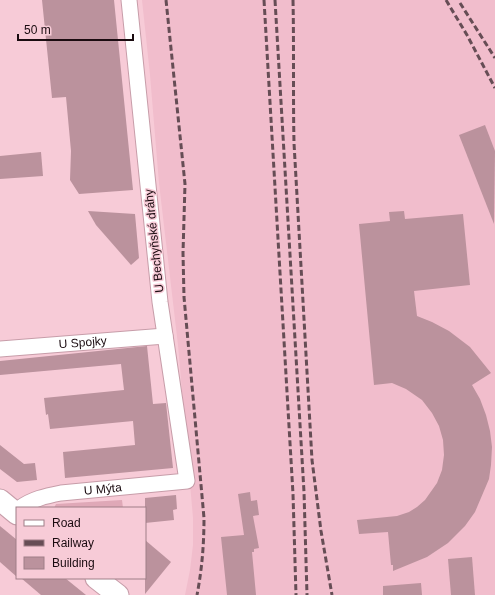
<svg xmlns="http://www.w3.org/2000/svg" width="495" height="595" font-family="Arial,sans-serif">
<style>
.built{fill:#f1bdcc}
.green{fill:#dfa8b7}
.building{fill:#bb929d}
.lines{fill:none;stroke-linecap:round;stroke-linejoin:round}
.minor-casing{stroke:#c79da9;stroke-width:17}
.secondary-casing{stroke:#c79da9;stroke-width:23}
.minor{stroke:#fff;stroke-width:15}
.secondary{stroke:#fff;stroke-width:21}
.rail{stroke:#664d55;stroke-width:3;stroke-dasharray:6 3;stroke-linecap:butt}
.labels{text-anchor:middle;stroke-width:3;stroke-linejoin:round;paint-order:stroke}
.street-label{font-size:12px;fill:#1a0b10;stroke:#f7cbd7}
</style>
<rect width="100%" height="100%" fill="#f7cbd7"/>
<!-- built -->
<path class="built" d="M 142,0 L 495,0 L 495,595 L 185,595 L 190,570 L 193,545 L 193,518 L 178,345 L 159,183 L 150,75 Z"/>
<!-- green -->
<path class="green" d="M 122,500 L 123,508 L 54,508 L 56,504 Z"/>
<!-- building -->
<g class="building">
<path d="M 42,0 L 114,0 L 133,190 L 79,194 L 70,180 L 71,151 L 66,97 L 52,98 Z"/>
<path d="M 485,125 L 495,151 L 494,224 L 459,135 Z"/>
<path d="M 41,152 L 43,176 L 0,179 L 0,156 Z"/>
<path d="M 88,211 L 135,214 L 139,258 L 131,265 L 96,225 Z"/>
<path d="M 404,211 L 405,219 L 463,214 L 470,285 L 414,291 L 417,316 L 432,322 L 449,331 L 470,347 L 491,373 L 472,385 L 480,399 L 486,415 L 490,431 L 492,447 L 491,465 L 489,479 L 475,512 L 465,526 L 448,543 L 427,557 L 393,571 L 393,565 L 391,565 L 388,532 L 359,534 L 357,520 L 397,516 L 409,512 L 417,507 L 425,500 L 437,483 L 442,470 L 444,455 L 443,440 L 439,426 L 432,413 L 422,400 L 406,389 L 392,383 L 374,385 L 359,224 L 390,221 L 389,212 Z"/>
<path d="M 147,346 L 153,404 L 166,403 L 173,468 L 65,478 L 63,452 L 135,445 L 133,421 L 50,429 L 48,414 L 46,415 L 44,398 L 124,390 L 121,364 L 0,375 L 0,361 Z"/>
<path d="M 0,445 L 24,464 L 35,463 L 37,480 L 17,482 L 0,469 Z"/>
<path d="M 250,492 L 251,501 L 257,500 L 259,515 L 253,516 L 259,548 L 254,549 L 254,552 L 252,552 L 256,595 L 227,595 L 221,537 L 244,535 L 238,494 Z"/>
<path d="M 176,495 L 177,509 L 173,510 L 174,520 L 145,523 L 145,498 Z"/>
<path d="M 0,526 L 17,540 L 17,577 L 0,562 Z"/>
<path d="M 145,540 L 171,562 L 145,594 Z"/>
<path d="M 472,557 L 475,595 L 451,595 L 448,559 Z"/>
<path d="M 21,578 L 65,578 L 86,595 L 41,595 Z"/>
<path d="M 421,583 L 422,595 L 383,595 L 383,586 Z"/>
</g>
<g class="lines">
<!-- minor casing -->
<g class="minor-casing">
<g id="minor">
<path id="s1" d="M 0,349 L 165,336"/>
<path id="s2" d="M 20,508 C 32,499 46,496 61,493 L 187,481 L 160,302 L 129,0"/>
</g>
</g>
<!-- secondary casing -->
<g class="secondary-casing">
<g id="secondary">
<path d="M 0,500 L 17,514"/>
<path d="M 96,578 L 118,595"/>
</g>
</g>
<!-- minor -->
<use href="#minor" class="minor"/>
<!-- secondary -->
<use href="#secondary" class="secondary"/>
<!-- rail -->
<g class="rail">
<path d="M 166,0 L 185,184 L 183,253 L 184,297 L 204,518 C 204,544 202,569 197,595"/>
<path d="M 264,0 L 293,494 L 296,595"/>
<path d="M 275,0 L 304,492 L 307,595"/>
<path d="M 293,0 C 294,48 293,95 294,143 L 312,460 L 321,531 L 332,595"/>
<path d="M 446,0 L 467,35 L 495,88"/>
<path d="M 460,3 L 495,58"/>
</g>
</g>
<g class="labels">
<!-- street labels -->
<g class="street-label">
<text transform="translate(154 241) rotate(-96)" y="4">U Bechyňské dráhy</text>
<text dy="4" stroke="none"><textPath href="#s1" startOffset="83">U Spojky</textPath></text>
<text dy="4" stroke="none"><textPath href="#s2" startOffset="86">U Mýta</textPath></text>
</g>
</g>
<!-- legend -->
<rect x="16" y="507" width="130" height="72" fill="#f7cbd7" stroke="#9f7e87"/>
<rect x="24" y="520" width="20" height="6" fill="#ffffff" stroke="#9f7e87"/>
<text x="52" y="527" font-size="12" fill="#1a0b10">Road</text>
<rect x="24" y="540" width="20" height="6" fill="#664d55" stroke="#9f7e87"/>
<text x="52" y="547" font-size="12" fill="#1a0b10">Railway</text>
<rect x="24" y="557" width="20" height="12" fill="#bb929d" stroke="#9f7e87"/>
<text x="52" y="567" font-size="12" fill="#1a0b10">Building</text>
<!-- scale -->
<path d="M18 34v6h115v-6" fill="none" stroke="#1a0b10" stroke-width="2"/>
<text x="24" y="34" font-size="12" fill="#1a0b10" stroke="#f7cbd7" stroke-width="3" paint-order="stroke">50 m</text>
</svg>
